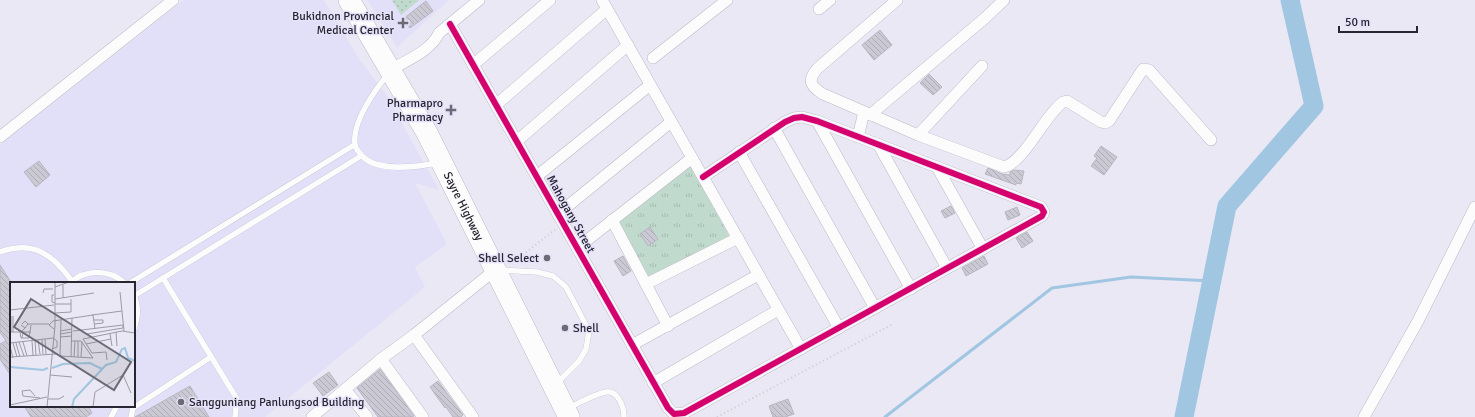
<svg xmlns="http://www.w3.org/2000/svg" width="1475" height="417" font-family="Signika,sans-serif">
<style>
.built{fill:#e2dff9;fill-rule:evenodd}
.grass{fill:url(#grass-dots)}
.park{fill:url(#park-tufts)}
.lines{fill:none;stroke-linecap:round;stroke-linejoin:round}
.stream{stroke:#a0c6e2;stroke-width:3}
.river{stroke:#a0c6e2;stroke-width:19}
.building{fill:url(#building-back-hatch);stroke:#b8b6c1}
.lane-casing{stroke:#bcbac5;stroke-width:6}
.street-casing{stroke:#bcbac5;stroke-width:12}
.highway-casing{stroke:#bcbac5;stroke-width:22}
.path{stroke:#cbcbce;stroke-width:2;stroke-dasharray:1 3;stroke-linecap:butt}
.lane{stroke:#fcfcfd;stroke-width:5.5}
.street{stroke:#fcfcfd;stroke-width:11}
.highway{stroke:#fcfcfd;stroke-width:21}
.cycleway-casing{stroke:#e5e2fa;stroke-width:8}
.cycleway{stroke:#d6006c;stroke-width:6}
.poi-dot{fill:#6c6a75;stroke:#e5e2fa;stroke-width:1.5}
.labels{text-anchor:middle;stroke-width:3;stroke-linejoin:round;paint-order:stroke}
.poi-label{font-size:12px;fill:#282631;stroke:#e5e2fa;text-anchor:end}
.street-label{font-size:12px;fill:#282631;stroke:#e5e2fa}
.inset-river{fill:none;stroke:#a0c6e2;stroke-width:2}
.inset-road{fill:none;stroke:#9c9aa6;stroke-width:1}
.view{fill:#6c6a75;fill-opacity:0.15;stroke:#6c6a75;stroke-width:2}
.inset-edge{fill:none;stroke:#282631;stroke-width:2}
</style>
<defs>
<pattern id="grass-dots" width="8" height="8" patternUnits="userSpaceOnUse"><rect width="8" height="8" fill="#c1dace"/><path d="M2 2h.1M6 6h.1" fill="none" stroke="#a6bbb1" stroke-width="1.8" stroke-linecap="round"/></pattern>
<pattern id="park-tufts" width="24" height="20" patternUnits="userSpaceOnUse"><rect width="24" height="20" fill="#c1dace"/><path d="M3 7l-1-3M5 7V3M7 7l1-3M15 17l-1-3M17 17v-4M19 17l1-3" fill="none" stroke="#a6bbb1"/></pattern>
<pattern id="building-back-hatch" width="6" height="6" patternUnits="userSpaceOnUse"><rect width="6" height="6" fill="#cac9d4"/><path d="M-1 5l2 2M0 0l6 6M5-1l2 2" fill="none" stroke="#aeacb6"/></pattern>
</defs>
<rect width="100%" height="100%" fill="#e9e8f4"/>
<!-- built -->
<g class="built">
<path d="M 184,0 L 324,0 L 360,60 L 385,93 L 439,190 L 415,183 L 447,244 L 415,267 L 425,287 L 265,417 L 0,417 L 0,145 ZM 11,283 L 134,283 L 134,406 L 11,406 Z"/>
<path d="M 367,0 L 449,0 L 397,47 Z"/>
</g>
<!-- grass -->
<path class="grass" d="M 392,0 L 419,0 L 401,15 Z"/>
<!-- park -->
<path class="park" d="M 690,165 L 730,237 L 649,277 L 619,222 Z"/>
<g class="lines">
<!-- stream -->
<path class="stream" d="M 885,417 L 1052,288 L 1131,277 L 1212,281"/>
<!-- river -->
<path class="river" d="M 1184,417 L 1227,206 L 1314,106 L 1290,0"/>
</g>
<!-- building -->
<g class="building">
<path d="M 426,1 L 433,11 L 410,28 L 403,19 Z"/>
<path d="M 880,30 L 892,45 L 874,60 L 862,45 Z"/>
<path d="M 929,74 L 942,87 L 933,95 L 920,83 Z"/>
<path d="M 1101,146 L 1117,157 L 1104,175 L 1091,166 L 1097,158 L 1094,156 Z"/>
<path d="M 39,161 L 50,175 L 36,187 L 24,172 Z"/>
<path d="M 988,168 L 1002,174 L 1010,175 L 1010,172 L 1014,170 L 1024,171 L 1021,184 L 1016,183 L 1016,185 L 985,174 Z"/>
<path d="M 951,206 L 955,213 L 945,218 L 941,211 Z"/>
<path d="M 1017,207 L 1020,215 L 1008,220 L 1005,212 Z"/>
<path d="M 650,227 L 658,239 L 648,246 L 640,234 Z"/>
<path d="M 1027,232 L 1033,241 L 1022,248 L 1016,238 Z"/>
<path d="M 623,256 L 631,271 L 623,276 L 614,261 Z"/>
<path d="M 984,256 L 988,264 L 966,276 L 962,268 Z"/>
<path d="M 0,265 L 11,282 L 11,376 L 0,359 L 0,344 L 6,341 L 0,332 Z"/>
<path d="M 380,369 L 414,416 L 412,417 L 378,417 L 357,388 Z"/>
<path d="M 329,372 L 338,385 L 323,396 L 313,383 Z"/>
<path d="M 438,381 L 463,415 L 461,417 L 453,417 L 446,407 L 445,408 L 430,387 Z"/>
<path d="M 190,386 L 209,417 L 135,417 Z"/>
<path d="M 788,399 L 794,414 L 785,417 L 773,417 L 769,406 Z"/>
<path d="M 24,406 L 88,406 L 92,413 L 86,417 L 31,417 Z"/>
</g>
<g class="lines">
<!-- lane casing -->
<g class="lane-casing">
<g id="lane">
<path d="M 388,74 C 375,90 352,122 355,144 C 355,147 357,150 359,152 C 372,173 416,167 437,163"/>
<path d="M 0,252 C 34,240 53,255 72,281"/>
<path d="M 501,270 L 537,272 L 553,276 L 566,287 L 589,331 L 586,349 L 579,361 L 556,384"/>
<path d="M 163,278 L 237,399 L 235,417"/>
<path d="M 70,283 C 85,269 109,269 125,283"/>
<path d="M 130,283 L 354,145"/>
<path d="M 134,296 L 361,156"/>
<path d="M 134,296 C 139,307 138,318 134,329"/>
<path d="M 568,408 C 579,403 595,394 606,392 C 618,390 624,407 624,417"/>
<path d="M 111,417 L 117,406"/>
<path d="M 131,417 L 133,408 L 211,357"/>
</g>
</g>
<!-- street casing -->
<g class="street-casing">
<g id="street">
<path d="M 602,0 L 801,349"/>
<path d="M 897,0 L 818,68 C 807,80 810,86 823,94 L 918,135 L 1004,167 C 1025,161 1044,116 1063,102 L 1067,101 L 1101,122 L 1105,123 L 1109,121 L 1143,69 L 1149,70 L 1211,140"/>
<path d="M 819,9 L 830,0"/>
<path d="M 450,24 L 668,408 L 674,414 L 684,413 L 1042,216 L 1044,212 L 1041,207 L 817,121 L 802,117 L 794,118 L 785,122 L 703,177"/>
<path d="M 653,58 L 727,0"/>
<path d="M 473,65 L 550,0"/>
<path d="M 391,70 C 408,59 430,52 439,33 L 479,0"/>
<path d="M 496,105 L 607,9"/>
<path d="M 870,115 L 985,18 L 1004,0"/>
<path d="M 817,121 L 911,289"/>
<path d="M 774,128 L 875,308"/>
<path d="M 918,135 L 982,66"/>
<path d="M 0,137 L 173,0"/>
<path d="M 858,137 L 864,112"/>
<path d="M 517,141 L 628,45"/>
<path d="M 878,144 L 947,268"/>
<path d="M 739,152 L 839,328"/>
<path d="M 937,167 L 983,249"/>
<path d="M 537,176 L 650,85"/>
<path d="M 558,214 L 671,122"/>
<path d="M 612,220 L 668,326"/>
<path d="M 577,248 L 692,158"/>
<path d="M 646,284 L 738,238"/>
<path d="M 414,335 L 473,417"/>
<path d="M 632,345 L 758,275"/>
<path d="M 381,359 L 423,417"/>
<path d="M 653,383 L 778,310"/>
<path d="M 345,389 L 367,417"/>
<path d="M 312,417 L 381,359 L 414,335 L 495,270"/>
<path d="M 1364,417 L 1418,321 L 1475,207"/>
</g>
</g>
<!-- highway casing -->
<g class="highway-casing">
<g id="highway">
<path id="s1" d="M 349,0 L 427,133 L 569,417"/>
</g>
</g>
<!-- path -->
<g class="path">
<path d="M 509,263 L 520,257 L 556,229"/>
<path d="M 717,417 L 893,324"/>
</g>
<!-- lane -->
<use href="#lane" class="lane"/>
<!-- street -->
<use href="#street" class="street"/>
<!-- highway -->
<use href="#highway" class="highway"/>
<!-- cycleway casing -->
<g class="cycleway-casing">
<path id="cycleway" d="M 450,24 L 668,408 L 674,414 L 684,413 L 1042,216 L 1044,212 L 1041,207 L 817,121 L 802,117 L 794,118 L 785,122 L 703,177"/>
</g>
<!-- cycleway -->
<use href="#cycleway" class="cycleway"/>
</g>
<!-- markers -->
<g class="poi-dot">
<path d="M401 17h4v4h4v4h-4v4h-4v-4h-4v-4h4z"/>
<path d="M449 104h4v4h4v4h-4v4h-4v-4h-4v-4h4z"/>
<circle cx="547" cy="258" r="4"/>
<circle cx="565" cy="328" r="4"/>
<circle cx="181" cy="402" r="4"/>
</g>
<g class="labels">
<!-- poi labels -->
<g class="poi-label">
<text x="394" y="20">Bukidnon Provincial<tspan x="394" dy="14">Medical Center</tspan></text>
<text x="443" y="107">Pharmapro<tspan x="443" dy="14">Pharmacy</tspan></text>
<text x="539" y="262">Shell Select</text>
<text x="573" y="332" text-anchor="start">Shell</text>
<text x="189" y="406" text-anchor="start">Sangguniang Panlungsod Building</text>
</g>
<!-- street labels -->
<g class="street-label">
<text dy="4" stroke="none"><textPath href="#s1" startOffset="236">Sayre Highway</textPath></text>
<text transform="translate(571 214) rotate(61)" y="4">Mahogany Street</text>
</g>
</g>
<!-- overview -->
<g transform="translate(10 282)">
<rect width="125" height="125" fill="#e9e8f4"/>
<path class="inset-river" d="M 0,85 L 33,88 L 38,86M 42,86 L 53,82 L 80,81 L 92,87M 62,125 L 64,117 L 96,83 L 106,80 L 112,67 L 115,66 L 118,76 L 125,79"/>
<path class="inset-road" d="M 53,3 L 53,16M 45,5 L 59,0M 110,10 L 114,49M 33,11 L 34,7 L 43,7M 44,13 L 42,13 L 42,20 L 45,21M 45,17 L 84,11M 45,22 L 61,22M 0,28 L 44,23M 45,31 L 61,30 L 61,17M 82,33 L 112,29M 51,38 L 50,74 L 83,76M 84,38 L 93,38 L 93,41 L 84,42M 18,42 L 39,42M 11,43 L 15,46 L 18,42 L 15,39 L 12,42M 44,47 L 39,43 L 43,39 L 83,33 L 85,47M 50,49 L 62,47M 63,49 L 113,43 L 113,46 L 77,52M 0,50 L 11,50 L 15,46M 1,50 L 1,34M 3,50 L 3,34M 10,50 L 11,56 L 19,56 L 21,43M 106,50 L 107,64M 50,52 L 62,50M 100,52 L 102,64M 50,55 L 62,54M 12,56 L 13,50 L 21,50M 35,57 L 36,72M 28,58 L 30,72M 32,58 L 33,72M 22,59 L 23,73M 25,59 L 26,73M 61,59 L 71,59 L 83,76M 9,60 L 14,74M 13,60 L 17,74M 0,61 L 43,56 L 47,59 L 47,65 L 42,67M 3,61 L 7,75M 6,61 L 10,75M 76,62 L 101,57M 0,64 L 3,76M 0,75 L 46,72 L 42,69M 61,75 L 62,36M 64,75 L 65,59M 68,75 L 68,59M 71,75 L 72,60M 97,78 L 96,70 L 82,71 L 73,57 L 112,49 L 125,51M 40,93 L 62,95M 25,114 L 20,108 L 12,109 L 13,114 L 30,116M 38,117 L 49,117 L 54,114M 0,123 L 37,115M 37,125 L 45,44 L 45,0M 83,125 L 85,110 L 113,93 L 121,111"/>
<path class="view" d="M 21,17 L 121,80 L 104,108 L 4,45 Z"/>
<rect width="125" height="125" class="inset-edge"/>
</g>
<!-- scale -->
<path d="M1339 26v6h78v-6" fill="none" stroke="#282631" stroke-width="2"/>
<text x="1345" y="26" font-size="12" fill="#282631" stroke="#e5e2fa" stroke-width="3" paint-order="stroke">50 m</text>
</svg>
